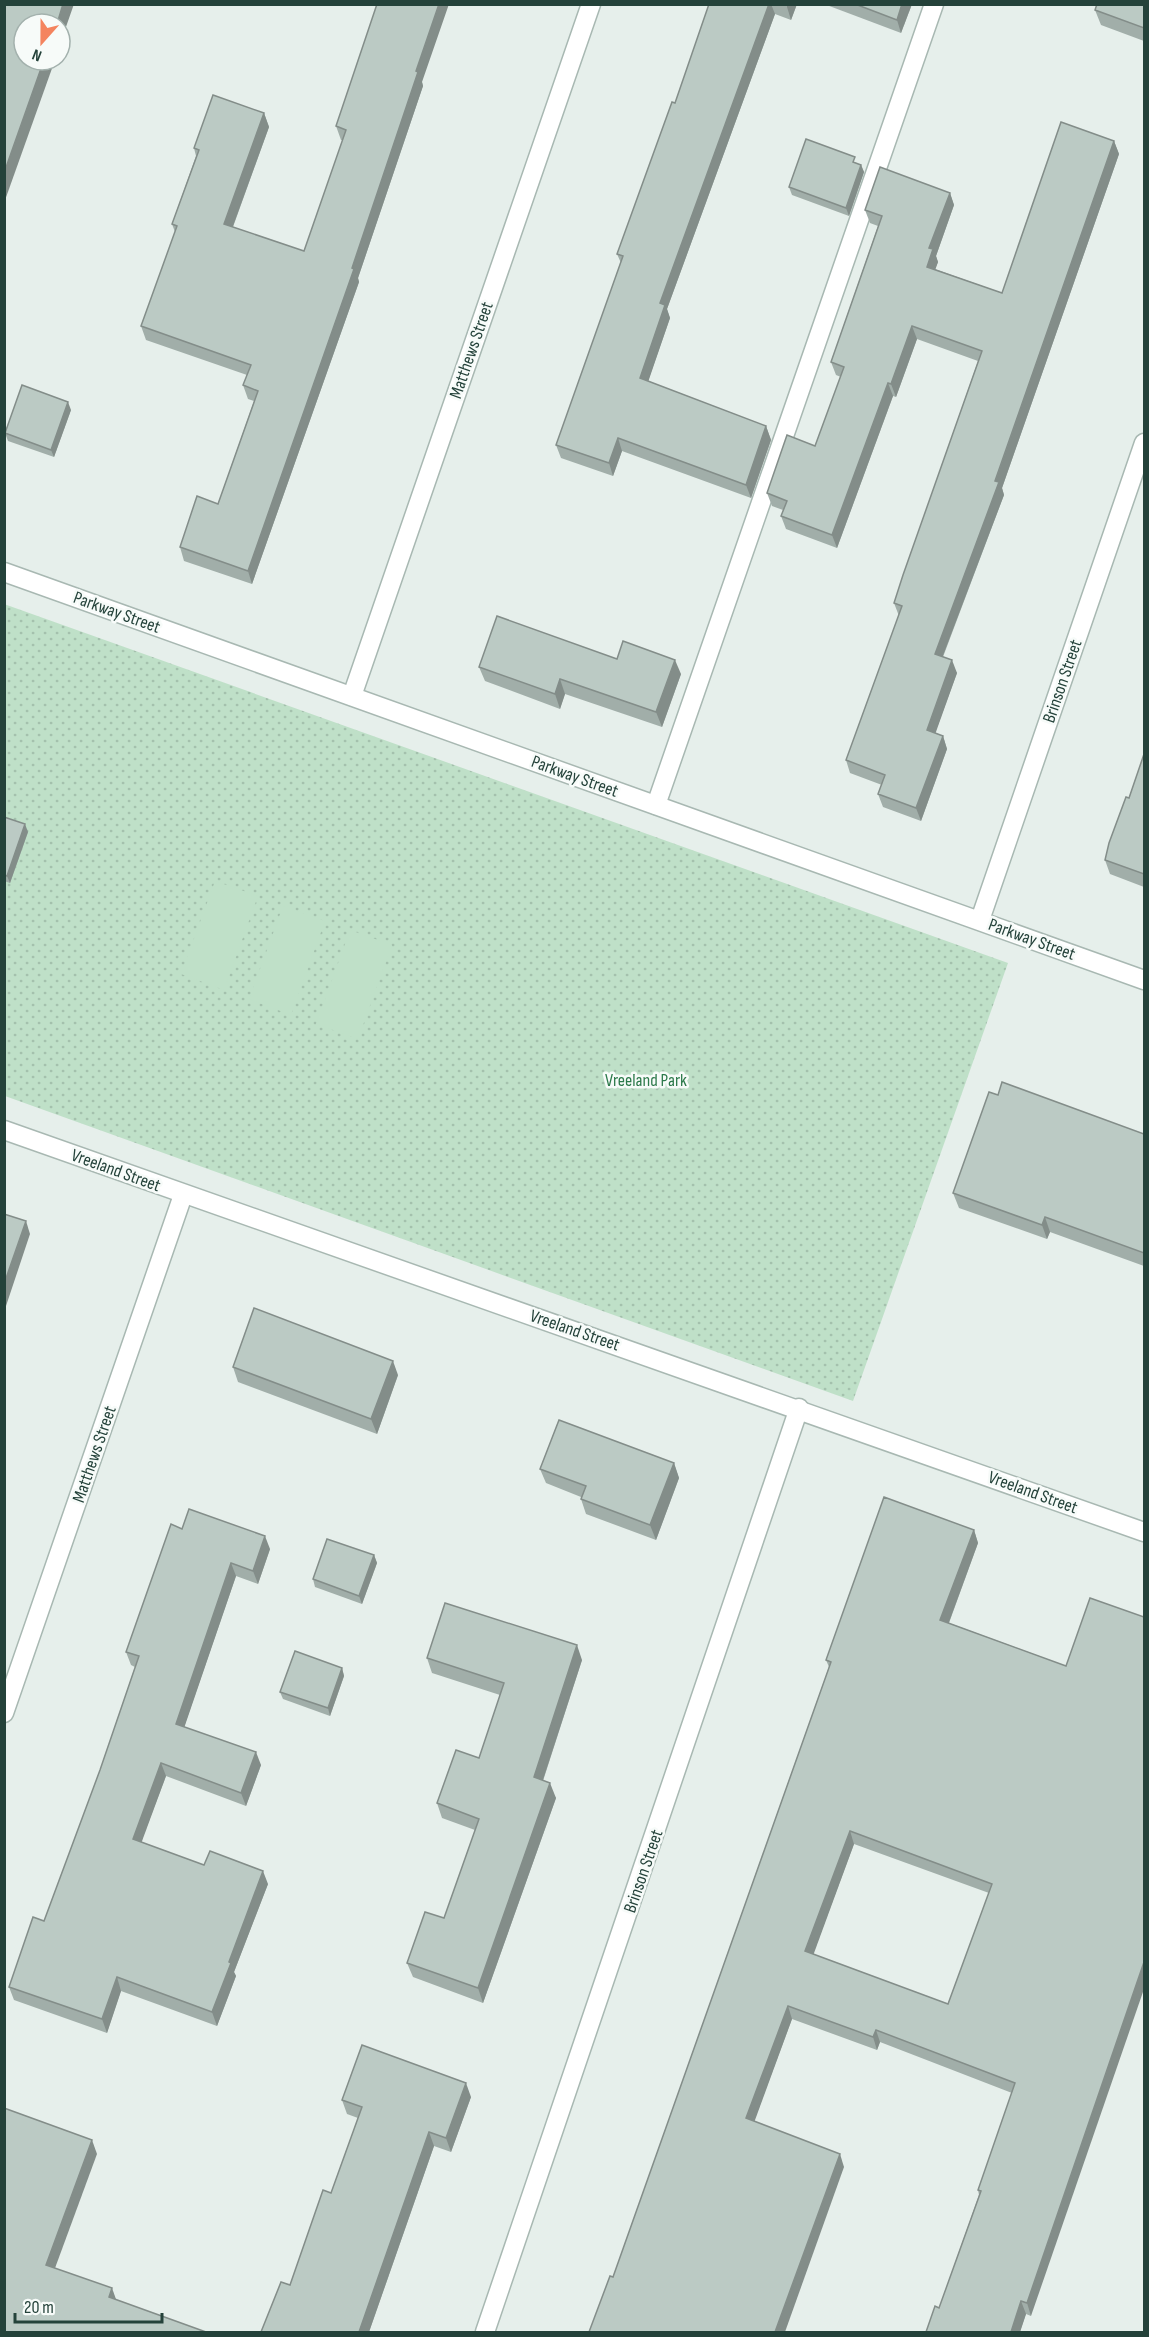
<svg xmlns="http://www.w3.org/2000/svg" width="1149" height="2337" font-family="'Sofia Sans Condensed',sans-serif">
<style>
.park{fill:url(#park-dots)}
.pitch{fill:#bfe0c8}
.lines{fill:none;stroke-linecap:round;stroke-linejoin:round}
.minor-casing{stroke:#a8b8b2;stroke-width:21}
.minor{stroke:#fff;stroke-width:18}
.wall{fill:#a1aea9;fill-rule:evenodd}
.shaded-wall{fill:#838d89}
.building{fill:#bbcac4;stroke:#838d89;stroke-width:1.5;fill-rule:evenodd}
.labels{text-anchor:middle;stroke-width:5;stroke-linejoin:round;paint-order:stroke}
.street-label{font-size:18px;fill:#24423a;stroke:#f7fbf9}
.park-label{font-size:18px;fill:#2d7a4b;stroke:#f7fbf9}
</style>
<defs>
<pattern id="park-dots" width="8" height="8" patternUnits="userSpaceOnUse" patternTransform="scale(1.5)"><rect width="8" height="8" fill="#bfe0c8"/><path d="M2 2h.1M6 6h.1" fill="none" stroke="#a4c1ad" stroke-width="1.8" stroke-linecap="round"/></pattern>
</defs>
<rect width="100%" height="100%" fill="#e6efeb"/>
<!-- park -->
<path class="park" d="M 4,604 L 1008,963 L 853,1401 L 5,1096 Z"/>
<!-- pitch -->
<g class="pitch">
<path d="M 215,881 L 258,896 L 224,990 L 181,974 Z"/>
<path d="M 283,906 L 325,921 L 291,1015 L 249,999 Z"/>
<path d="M 350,930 L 392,945 L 358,1039 L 316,1024 Z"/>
</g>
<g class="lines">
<!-- minor casing -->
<g class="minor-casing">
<g id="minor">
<path d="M 4,572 L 1144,980"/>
<path d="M 352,696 L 591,4"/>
<path d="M 656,805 L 934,4"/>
<path d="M 980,920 L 1144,443"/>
<path d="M 4,1130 L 1144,1532"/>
<path d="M 4,1713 L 183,1195"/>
<path d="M 485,2332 L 799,1408"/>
</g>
</g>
<!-- minor -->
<use href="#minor" class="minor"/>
</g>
<!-- wall -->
<g class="wall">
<path d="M 709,4 L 797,4 L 791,20 L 775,14 L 667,309 L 670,318 L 648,381 L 766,426 L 771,440 L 751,498 L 622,451 L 613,476 L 561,458 L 556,445 L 621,263 L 617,254 L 675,103 Z"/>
<path d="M 824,4 L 912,4 L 901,33 Z"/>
<path d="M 1144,4 L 1144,41 L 1101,25 L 1095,10 Z"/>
<path d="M 422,82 L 423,86 L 358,278 L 359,282 L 252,584 L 184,561 L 180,547 L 218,504 L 254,401 L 248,399 L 243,385 L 247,375 L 146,340 L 141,326 L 175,232 L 172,224 L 196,156 L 194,148 L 264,113 L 269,127 L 233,227 L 304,251 L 343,140 L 341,140 L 336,126 Z"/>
<path d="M 1114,141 L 1119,154 L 1002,488 L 1004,495 L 943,657 L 957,673 L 935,733 L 943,736 L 947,749 L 921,821 L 883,807 L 878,794 L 882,785 L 850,773 L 846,760 L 899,616 L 894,603 L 978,361 L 917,339 L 896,397 L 893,396 L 837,548 L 786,529 L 781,516 L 783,510 L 772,506 L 767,493 L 815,446 L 841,377 L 836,375 L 831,362 L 878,226 L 870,223 L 865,210 L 950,193 L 954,205 L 936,256 L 938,262 L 935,269 L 1002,293 Z"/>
<path d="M 861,165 L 864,172 L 849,216 L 792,195 L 789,187 Z"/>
<path d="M 71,410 L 54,457 L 8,441 L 5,433 Z"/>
<path d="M 617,659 L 681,674 L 662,727 L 565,694 L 560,709 L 485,681 L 479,667 Z"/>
<path d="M 1144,754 L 1144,887 L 1110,874 L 1105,860 L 1129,798 Z"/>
<path d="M 4,817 L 28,832 L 10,883 L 4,881 Z"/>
<path d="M 998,1095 L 1144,1134 L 1144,1266 L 1050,1232 L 1047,1239 L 959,1208 L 953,1193 Z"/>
<path d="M 233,1367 L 398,1375 L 377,1434 L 238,1382 Z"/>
<path d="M 674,1463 L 679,1478 L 656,1540 L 586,1514 L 581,1499 L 581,1497 L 546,1483 L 540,1469 Z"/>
<path d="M 182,1529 L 270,1549 L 258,1584 L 236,1576 L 184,1727 L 261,1765 L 246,1806 L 166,1776 L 141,1842 L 204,1865 L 268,1884 L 234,1972 L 236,1976 L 217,2026 L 121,1991 L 107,2033 L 14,2000 L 9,1987 L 44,1921 L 100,1770 L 135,1667 L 131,1665 L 126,1652 Z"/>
<path d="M 974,1530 L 978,1543 L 949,1623 L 1066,1666 L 1031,2316 L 1026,2314 L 1020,2332 L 926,2332 L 939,2308 L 979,2195 L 978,2190 L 1012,2093 L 880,2042 L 877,2050 L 792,2019 L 754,2121 L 844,2167 L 613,2277 L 829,1667 L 826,1660 ZM 854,1844 L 989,1893 L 948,2004 L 813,1954 Z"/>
<path d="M 374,1555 L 377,1563 L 362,1604 L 315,1587 L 313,1579 Z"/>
<path d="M 427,1658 L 582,1660 L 543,1781 L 556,1798 L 483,2003 L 413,1977 L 407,1963 L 444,1918 L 475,1830 L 442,1818 L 437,1803 L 479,1758 L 500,1695 L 432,1673 Z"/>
<path d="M 342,1668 L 344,1676 L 330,1716 L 283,1699 L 280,1692 Z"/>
<path d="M 471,2097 L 451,2152 L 434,2146 L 369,2332 L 261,2332 L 290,2285 L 331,2193 L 358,2118 L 347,2114 L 342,2100 Z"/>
</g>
<!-- shaded-wall -->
<g class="shaded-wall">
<path d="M 63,4 L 74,4 L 60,44 L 60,24 L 57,24 Z"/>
<path d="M 439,4 L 449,4 L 422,82 L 423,86 L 358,278 L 359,282 L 252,584 L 248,571 L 352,268 L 416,71 Z"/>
<path d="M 769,4 L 771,4 L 775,14 L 667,309 L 670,318 L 645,391 L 640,378 L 660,303 Z"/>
<path d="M 787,4 L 797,4 L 791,20 L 787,7 Z"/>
<path d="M 902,4 L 912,4 L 901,33 L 897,20 Z"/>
<path d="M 44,60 L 55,60 L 4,203 L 4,173 Z"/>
<path d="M 264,113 L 269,127 L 229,237 L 224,224 Z"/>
<path d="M 1114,141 L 1119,154 L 1002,488 L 1004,495 L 939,666 L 935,654 Z"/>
<path d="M 861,165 L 864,172 L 849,216 L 846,208 Z"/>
<path d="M 950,193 L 954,205 L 936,256 L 938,262 L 932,279 L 927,267 L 929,248 Z"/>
<path d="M 912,326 L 917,339 L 896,397 L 891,384 Z"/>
<path d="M 888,383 L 893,396 L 837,548 L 832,535 Z"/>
<path d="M 68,402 L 71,410 L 54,457 L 51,450 Z"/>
<path d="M 766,426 L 771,440 L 751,498 L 746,485 Z"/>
<path d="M 618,438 L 622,451 L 613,476 L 609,463 Z"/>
<path d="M 675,660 L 681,674 L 662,727 L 656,712 Z"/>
<path d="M 952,660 L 957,673 L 932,743 L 927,730 Z"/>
<path d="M 560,679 L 565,694 L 560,709 L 555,694 Z"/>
<path d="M 943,736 L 947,749 L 921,821 L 916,808 Z"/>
<path d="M 25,824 L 28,832 L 10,883 L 7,876 Z"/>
<path d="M 1045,1217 L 1050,1232 L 1047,1239 L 1042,1225 Z"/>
<path d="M 26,1221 L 30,1234 L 4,1312 L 4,1284 Z"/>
<path d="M 393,1361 L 398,1375 L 377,1434 L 371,1419 Z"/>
<path d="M 674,1463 L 679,1478 L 656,1540 L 650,1525 Z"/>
<path d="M 974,1530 L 978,1543 L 945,1633 L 940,1620 Z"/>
<path d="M 265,1536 L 270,1549 L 258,1584 L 253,1571 Z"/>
<path d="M 374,1555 L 377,1563 L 362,1604 L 359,1596 Z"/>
<path d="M 231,1563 L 236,1576 L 181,1737 L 176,1724 Z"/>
<path d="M 577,1645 L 582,1660 L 539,1792 L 534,1777 Z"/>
<path d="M 342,1668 L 344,1676 L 330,1716 L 328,1708 Z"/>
<path d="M 256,1752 L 261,1765 L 246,1806 L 241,1793 Z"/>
<path d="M 161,1763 L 166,1776 L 138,1852 L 133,1839 Z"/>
<path d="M 550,1783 L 556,1798 L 483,2003 L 478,1988 Z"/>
<path d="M 850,1831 L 854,1844 L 810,1964 L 805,1951 Z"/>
<path d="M 263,1871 L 268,1884 L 234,1972 L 236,1976 L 217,2026 L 212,2012 L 229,1962 Z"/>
<path d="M 1144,1962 L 1144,1989 L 1031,2316 L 1027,2303 Z"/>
<path d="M 117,1977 L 121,1991 L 107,2033 L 102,2019 Z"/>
<path d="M 788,2006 L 792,2019 L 751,2131 L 746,2118 Z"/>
<path d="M 876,2030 L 880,2042 L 877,2050 L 873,2037 Z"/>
<path d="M 466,2083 L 471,2097 L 451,2152 L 446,2138 Z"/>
<path d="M 429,2132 L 434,2146 L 369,2332 L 359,2332 Z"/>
<path d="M 92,2140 L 97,2154 L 51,2279 L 46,2265 Z"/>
<path d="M 840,2154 L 844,2167 L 785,2332 L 775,2332 Z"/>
<path d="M 112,2288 L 117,2302 L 109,2297 Z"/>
<path d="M 1021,2301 L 1026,2314 L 1020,2332 L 1011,2332 Z"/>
</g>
<!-- building -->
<g class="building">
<path d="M 4,4 L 63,4 L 57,24 L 24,24 L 24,60 L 44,60 L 4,173 Z"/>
<path d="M 377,4 L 439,4 L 416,71 L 418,72 L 352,268 L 354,269 L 248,571 L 180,547 L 197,496 L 218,504 L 258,391 L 243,385 L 251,365 L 141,326 L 177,226 L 172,224 L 199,150 L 194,148 L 213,95 L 264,113 L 224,224 L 304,251 L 346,130 L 336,126 Z"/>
<path d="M 709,4 L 769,4 L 660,303 L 665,305 L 640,378 L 766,426 L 746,485 L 618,438 L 609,463 L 556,445 L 623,256 L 617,254 L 672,102 L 675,103 Z"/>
<path d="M 855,4 L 902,4 L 897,20 Z"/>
<path d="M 1097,4 L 1144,4 L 1144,28 L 1095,10 Z"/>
<path d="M 1061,122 L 1114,141 L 995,481 L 999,482 L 935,654 L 952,660 L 927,730 L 943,736 L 916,808 L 878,794 L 885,775 L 846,760 L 902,606 L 894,603 L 903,575 L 982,351 L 912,326 L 891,384 L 888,383 L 832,535 L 781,516 L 787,501 L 767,493 L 787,435 L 815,446 L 844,367 L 831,362 L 882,216 L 865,210 L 880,167 L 950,193 L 929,248 L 933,249 L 927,267 L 1002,293 Z"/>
<path d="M 806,139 L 855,157 L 853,162 L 861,165 L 846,208 L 789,187 Z"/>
<path d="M 22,385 L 68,402 L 51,450 L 5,433 Z"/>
<path d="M 497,616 L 617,659 L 623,641 L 675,660 L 656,712 L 560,679 L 555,694 L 479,667 Z"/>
<path d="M 1144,754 L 1144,874 L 1105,860 L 1109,843 L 1126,797 L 1129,798 Z"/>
<path d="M 4,817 L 25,824 L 7,876 L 4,875 Z"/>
<path d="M 1002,1082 L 1144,1134 L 1144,1253 L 1045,1217 L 1042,1225 L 953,1193 L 989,1092 L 998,1095 Z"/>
<path d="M 4,1214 L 26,1221 L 4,1284 Z"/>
<path d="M 254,1308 L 393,1361 L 371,1419 L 233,1367 Z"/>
<path d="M 559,1420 L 674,1463 L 650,1525 L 581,1499 L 586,1486 L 540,1469 Z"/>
<path d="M 884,1497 L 974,1530 L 940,1620 L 1066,1666 L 1090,1598 L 1144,1617 L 1144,1962 L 1027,2303 L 1021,2301 L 1011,2332 L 926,2332 L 935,2306 L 939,2308 L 981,2191 L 978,2190 L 1015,2083 L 876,2030 L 873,2037 L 788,2006 L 746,2118 L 840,2154 L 775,2332 L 589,2332 L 610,2276 L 613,2277 L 831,1662 L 826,1660 ZM 850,1831 L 992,1884 L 948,2004 L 805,1951 Z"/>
<path d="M 189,1509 L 265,1536 L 253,1571 L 231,1563 L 176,1724 L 256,1752 L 241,1793 L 161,1763 L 133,1839 L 204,1865 L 210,1851 L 263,1871 L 229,1962 L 231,1963 L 212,2012 L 117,1977 L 102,2019 L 9,1987 L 33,1917 L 44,1921 L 100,1770 L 139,1656 L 126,1652 L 171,1524 L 182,1529 Z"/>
<path d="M 327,1539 L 374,1555 L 359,1596 L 313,1579 Z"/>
<path d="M 445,1603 L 577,1645 L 534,1777 L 550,1783 L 478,1988 L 407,1963 L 425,1912 L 444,1918 L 479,1819 L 437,1803 L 456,1750 L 479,1758 L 504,1683 L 427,1658 Z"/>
<path d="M 295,1651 L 342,1668 L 328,1708 L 280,1692 Z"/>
<path d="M 362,2045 L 466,2083 L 446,2138 L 429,2132 L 359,2332 L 261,2332 L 281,2282 L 290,2285 L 323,2190 L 331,2193 L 362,2107 L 342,2100 Z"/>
<path d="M 4,2108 L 92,2140 L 46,2265 L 112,2288 L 109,2297 L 206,2332 L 4,2332 Z"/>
</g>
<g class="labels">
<!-- street labels -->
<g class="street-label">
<text transform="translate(471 350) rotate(-71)" y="6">Matthews Street</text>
<text transform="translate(117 612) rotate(20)" y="6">Parkway Street</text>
<text transform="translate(1062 681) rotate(-71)" y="6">Brinson Street</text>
<text transform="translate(575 776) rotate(20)" y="6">Parkway Street</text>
<text transform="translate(1032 939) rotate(20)" y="6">Parkway Street</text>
<text transform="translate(116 1170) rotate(20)" y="6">Vreeland Street</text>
<text transform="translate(575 1330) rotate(19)" y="6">Vreeland Street</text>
<text transform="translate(94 1454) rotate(-71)" y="6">Matthews Street</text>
<text transform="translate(1033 1492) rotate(20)" y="6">Vreeland Street</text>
<text transform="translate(643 1871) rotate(-71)" y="6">Brinson Street</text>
</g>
<!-- park labels -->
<g class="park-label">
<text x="646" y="1086">Vreeland Park</text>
</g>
</g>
<!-- border -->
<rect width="1149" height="2337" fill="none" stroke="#24423a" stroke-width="12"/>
<!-- north arrow -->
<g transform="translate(42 42) rotate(201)"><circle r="28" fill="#f7fbf9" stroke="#a3b1ad" stroke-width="1.5"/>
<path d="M0-4.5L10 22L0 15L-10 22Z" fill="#f4845f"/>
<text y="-9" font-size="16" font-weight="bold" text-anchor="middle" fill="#24423a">N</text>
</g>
<!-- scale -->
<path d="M15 2313v9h147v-9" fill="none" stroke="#24423a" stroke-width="3"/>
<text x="24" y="2313" font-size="18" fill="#24423a" stroke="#f7fbf9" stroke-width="4.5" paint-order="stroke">20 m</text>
</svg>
